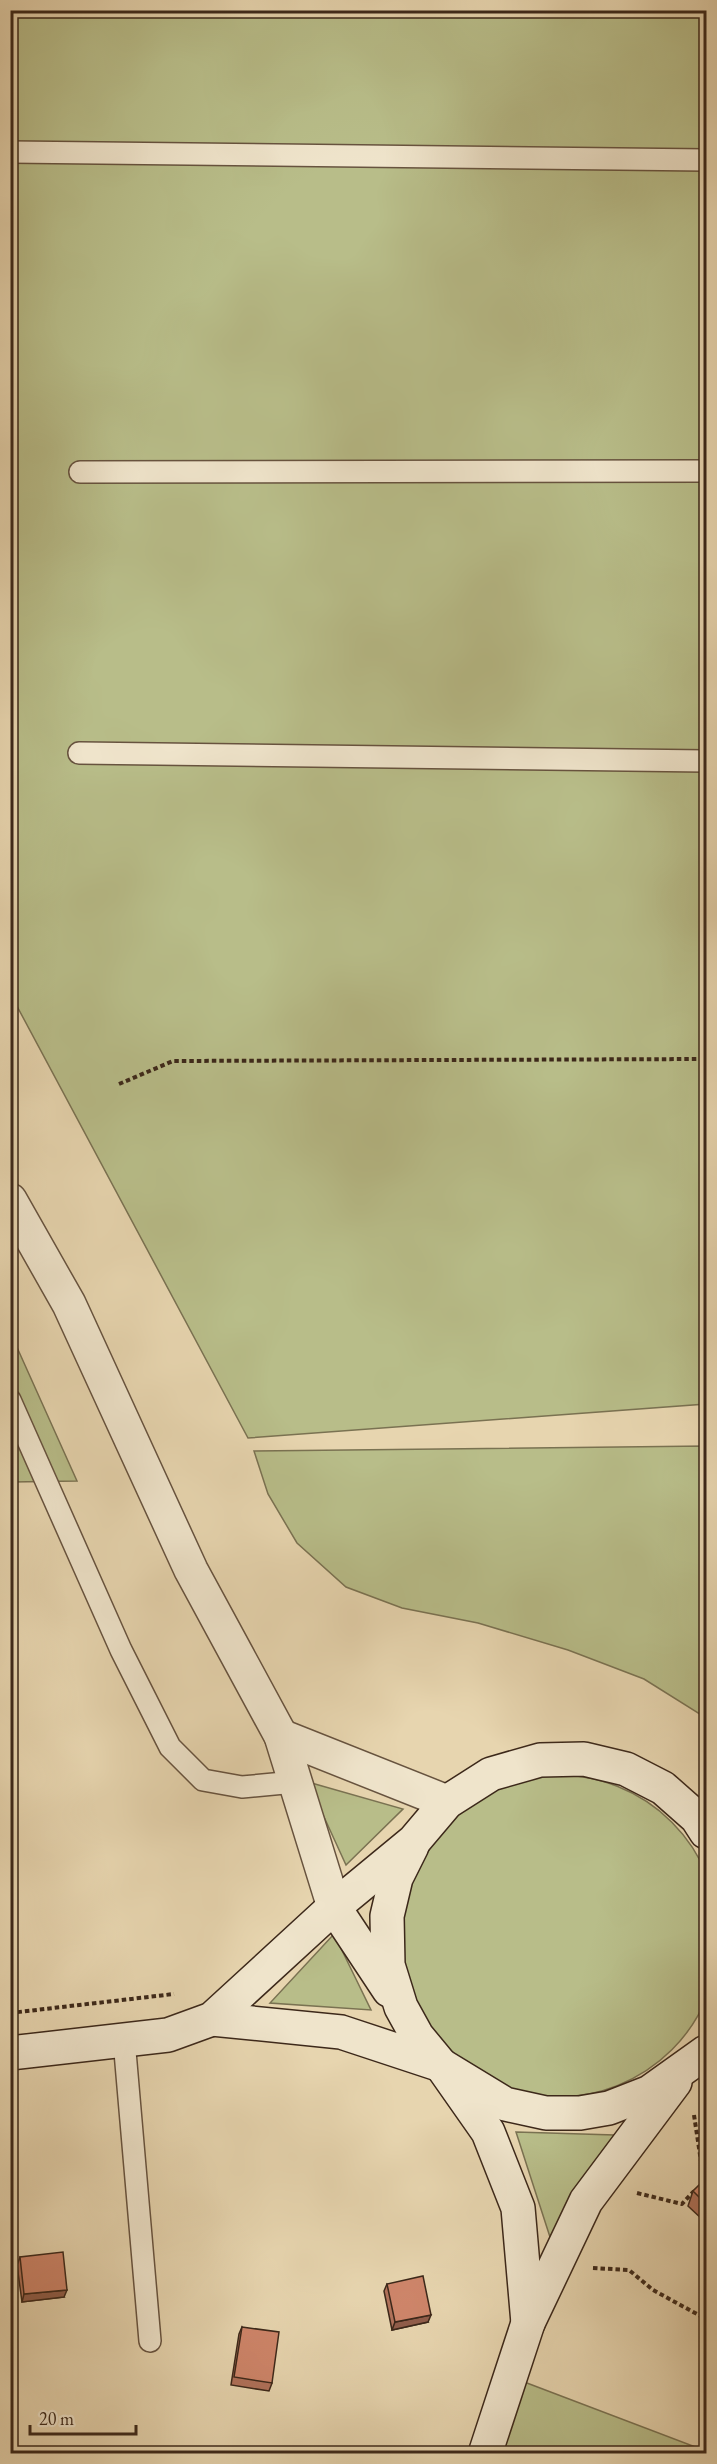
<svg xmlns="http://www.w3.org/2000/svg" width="717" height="2464" font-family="'EB Garamond',serif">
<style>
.green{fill:#b8bd89;stroke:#7a7252;stroke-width:1.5}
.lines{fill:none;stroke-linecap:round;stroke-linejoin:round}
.lane-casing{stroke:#67533f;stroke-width:24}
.street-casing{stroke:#67533f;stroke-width:36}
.secondary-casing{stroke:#3c281a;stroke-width:36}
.path{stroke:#3c281a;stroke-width:4;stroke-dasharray:4.5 3;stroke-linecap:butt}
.lane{stroke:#efe4cb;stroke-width:21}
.street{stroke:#efe4cb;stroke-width:33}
.secondary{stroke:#efe4cb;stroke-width:33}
.wall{fill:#b1725b;stroke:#3c281a;stroke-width:1.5}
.shaded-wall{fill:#905d4a;stroke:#3c281a;stroke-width:1.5}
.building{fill:#ce856a;stroke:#3c281a;stroke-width:1.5}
</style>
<rect width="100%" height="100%" fill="#e7d5af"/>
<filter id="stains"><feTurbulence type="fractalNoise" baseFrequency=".00333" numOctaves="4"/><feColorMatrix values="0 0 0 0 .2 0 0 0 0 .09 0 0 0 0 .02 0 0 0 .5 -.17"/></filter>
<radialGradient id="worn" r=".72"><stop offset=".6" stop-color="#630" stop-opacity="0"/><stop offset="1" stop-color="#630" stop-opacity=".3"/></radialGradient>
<!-- green -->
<g class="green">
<path d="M 10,11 L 706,11 L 706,1404 L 248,1438 L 11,995 Z"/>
<path d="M 11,1334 L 77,1481 L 11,1482 Z"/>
<path d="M 706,1446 L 706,1718 L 644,1679 L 568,1650 L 478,1623 L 402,1608 L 346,1587 L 297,1543 L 268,1494 L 254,1451 Z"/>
<circle cx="558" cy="1936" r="161"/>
<path d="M 308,1782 L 403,1809 L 346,1865 Z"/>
<path d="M 334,1934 L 371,2010 L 270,2003 Z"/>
<path d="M 516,2132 L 614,2135 L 550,2237 Z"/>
<path d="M 519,2380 L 706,2451 L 706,2454 L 497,2454 Z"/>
</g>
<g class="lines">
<!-- lane casing -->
<g class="lane-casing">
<g id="lane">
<path d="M 10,152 L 706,160"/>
<path d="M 80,472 L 706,471"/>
<path d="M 79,753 L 706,761"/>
<path d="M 10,1400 L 121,1650 L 170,1747 L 203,1780 L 242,1787 L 295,1782"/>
<path d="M 124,2040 L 150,2341"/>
</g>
</g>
<!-- street casing -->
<g class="street-casing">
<g id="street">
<path d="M 10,1200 L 69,1304 L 191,1570 L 281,1736 L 334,1907"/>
<path d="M 281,1736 L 447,1802"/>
</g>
</g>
<!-- secondary casing -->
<g class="secondary-casing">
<g id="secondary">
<path d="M 412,1846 L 396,1878 L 387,1916 L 388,1965 L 401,2007 L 417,2036 L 441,2065 L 488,2132 L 518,2208 L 528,2323"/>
<path d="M 334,1907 L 389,1990"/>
<path d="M 212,2019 L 341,2032 L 441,2065 L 505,2104 L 546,2113 L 580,2113 L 609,2108 L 650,2092 L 706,2052"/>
<path d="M 10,2053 L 168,2035 L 212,2019 L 334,1907 L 414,1841 L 447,1802 L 491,1774 L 540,1760 L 584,1759 L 626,1769 L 663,1788 L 697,1818 L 706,1832"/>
<path d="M 485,2454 L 528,2323 L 586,2201 L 675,2082"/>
</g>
</g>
<!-- path -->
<g class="path">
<path d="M 119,1084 L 173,1061 L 706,1059"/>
<path d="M 10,2013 L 174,1994"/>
<path d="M 694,2115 L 704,2181 L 701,2184"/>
<path d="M 637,2193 L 682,2204 L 694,2191"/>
<path d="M 593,2268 L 629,2270 L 653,2290 L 706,2319"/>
</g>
<!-- lane -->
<use href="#lane" class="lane"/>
<!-- street -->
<use href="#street" class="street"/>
<!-- secondary -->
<use href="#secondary" class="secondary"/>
</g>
<!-- wall -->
<g class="wall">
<path d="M 706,2180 L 706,2217 L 703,2220 L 688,2206 L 693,2191 Z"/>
<path d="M 20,2257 L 64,2297 L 22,2302 L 17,2265 Z"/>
<path d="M 387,2284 L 428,2322 L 392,2330 L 384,2291 Z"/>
<path d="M 242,2327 L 272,2383 L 269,2391 L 231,2385 L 239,2334 Z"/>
</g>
<!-- shaded-wall -->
<g class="shaded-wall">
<path d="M 67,2290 L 64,2297 L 22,2302 L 24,2294 Z"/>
<path d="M 431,2315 L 428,2322 L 392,2330 L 395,2322 Z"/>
</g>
<!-- building -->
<g class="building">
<path d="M 705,2179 L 706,2180 L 706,2204 L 693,2191 Z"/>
<path d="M 63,2252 L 67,2290 L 24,2294 L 20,2257 Z"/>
<path d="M 423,2276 L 431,2315 L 395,2322 L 387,2284 Z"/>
<path d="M 242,2327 L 279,2332 L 272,2383 L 234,2377 Z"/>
</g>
<!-- margin -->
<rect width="717" height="2464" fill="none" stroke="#e7d5af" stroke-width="36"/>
<rect x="12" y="12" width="693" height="2440" fill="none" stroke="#3c281a" stroke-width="3"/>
<rect x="18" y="18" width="681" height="2428" fill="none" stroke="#3c281a" stroke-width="1.5"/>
<!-- scale -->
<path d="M30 2425v9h106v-9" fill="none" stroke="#3c281a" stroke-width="3"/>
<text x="39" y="2425" font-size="18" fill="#3c281a" stroke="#efe4cb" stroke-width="4.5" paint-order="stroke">20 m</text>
<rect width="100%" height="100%" filter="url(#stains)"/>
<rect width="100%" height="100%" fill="url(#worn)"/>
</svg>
